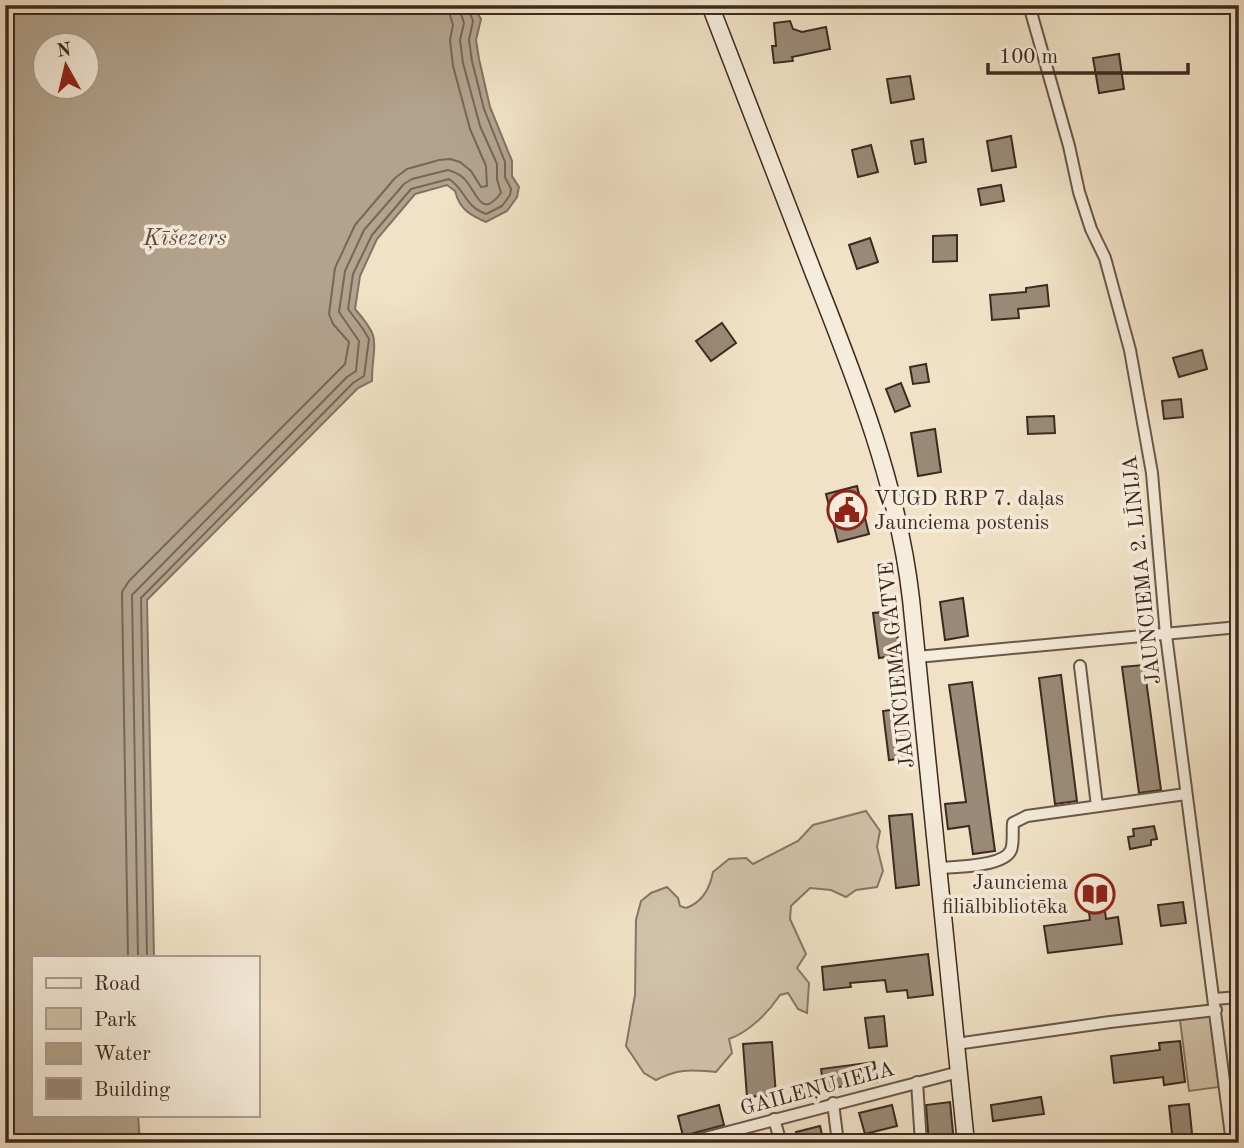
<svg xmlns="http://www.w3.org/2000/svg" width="1244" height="1148" font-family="'Old Standard TT',serif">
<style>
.green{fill:#d2c3ab;stroke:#877666;stroke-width:2}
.water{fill:#b3a38e;stroke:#837362;stroke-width:2;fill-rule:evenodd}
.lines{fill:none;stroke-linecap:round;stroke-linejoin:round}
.shore{stroke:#786657;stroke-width:2}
.building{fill:#9a8a77;stroke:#3c2a20;stroke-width:2}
.minor-casing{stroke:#69584a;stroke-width:14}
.secondary-casing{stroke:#3c2a20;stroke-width:19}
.minor{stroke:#f6ecdb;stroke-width:10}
.secondary{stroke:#f6ecdb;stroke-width:16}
.labels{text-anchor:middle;stroke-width:7;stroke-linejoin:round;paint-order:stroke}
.poi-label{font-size:21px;fill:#3c2a20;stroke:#f6ecdb;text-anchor:start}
.street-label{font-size:21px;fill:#3c2a20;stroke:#f6ecdb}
.water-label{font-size:23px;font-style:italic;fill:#604e41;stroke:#f6ecdb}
</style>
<rect width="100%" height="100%" fill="#f1e2c7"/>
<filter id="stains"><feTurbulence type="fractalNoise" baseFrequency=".00286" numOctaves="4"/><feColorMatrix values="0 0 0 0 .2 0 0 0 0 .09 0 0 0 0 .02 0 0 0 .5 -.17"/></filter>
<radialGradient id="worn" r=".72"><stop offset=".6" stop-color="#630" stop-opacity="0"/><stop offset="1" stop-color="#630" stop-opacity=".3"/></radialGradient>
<!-- green -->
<g class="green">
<path d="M 866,811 L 880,831 L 877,847 L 883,871 L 877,887 L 856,890 L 846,897 L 831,890 L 810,888 L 791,906 L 790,919 L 806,954 L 797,968 L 809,983 L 807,1013 L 798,1009 L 788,993 L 780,995 C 768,1013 749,1032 729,1039 L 732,1053 L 716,1072 C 691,1070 679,1068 656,1080 L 644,1073 L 626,1046 L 635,995 L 636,920 L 641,901 L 651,893 L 667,887 L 678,898 L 680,906 L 686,908 C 703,902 710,888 713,872 L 729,859 L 746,858 L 753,864 L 798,841 L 813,825 Z"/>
<path d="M 1210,1016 L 1219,1087 L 1189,1091 L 1180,1020 Z"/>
</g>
<!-- water -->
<path class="water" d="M 5,5 L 472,5 L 481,19 L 476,40 L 479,59 L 490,107 L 512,161 L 512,176 L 519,187 L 517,197 L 507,211 L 486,222 C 470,215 460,210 455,191 L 447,185 L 415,194 L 377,239 L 360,276 L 355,309 C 384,342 372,341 372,381 L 358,388 L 147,600 L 154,957 L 33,957 L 33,1115 L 138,1115 L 140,1143 L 5,1143 ZM 46,46 L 88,46 L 88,88 L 46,88 Z"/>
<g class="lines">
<!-- shore -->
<g class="shore">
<path d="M 128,957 L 122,592 L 129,581 L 345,364 L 349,342 L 333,324 L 329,314 L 335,268 L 355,225 L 395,178 L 407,169 L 439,160 L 450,159 L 460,162 L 471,171 L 481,187 L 487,186 L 486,166 L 470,129 L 453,66 L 450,40 L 453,25 L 447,5"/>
<path d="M 138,957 L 132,595 L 347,377 L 356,371 L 359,341 L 339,312 L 345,271 L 364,230 L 404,184 L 412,179 L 448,170 C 455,172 463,176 467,182 C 478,196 482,218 501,193 L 497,179 L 497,164 L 480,126 L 463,63 L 460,40 L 464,23 L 458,5"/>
<path d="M 147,957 L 141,598 L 353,383 L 364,376 L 369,339 L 363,329 L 348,309 L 353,274 L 372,235 L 411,189 L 449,179 C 466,190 464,206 486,214 L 502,206 L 510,195 L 511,189 L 505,177 L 505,162 L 484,109 L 472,61 L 469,40 L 473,21 L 467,5"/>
</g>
</g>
<!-- building -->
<g class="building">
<path d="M 790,21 L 793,29 L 802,32 L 826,27 L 830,49 L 792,57 L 793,61 L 774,63 L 772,46 L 776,46 L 774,23 Z"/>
<path d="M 1119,54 L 1124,89 L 1099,93 L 1093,58 Z"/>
<path d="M 910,76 L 914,99 L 891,103 L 887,79 Z"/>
<path d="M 1011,136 L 1016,167 L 992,171 L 987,141 Z"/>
<path d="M 923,139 L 926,162 L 915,164 L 911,141 Z"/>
<path d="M 871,145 L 878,172 L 858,177 L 852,150 Z"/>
<path d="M 1001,185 L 1004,201 L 981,205 L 978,189 Z"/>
<path d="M 957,235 L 957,261 L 933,262 L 933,236 Z"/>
<path d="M 870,238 L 878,262 L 857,269 L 849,245 Z"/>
<path d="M 1047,285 L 1049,306 L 1018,309 L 1019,318 L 992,320 L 990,295 L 1026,292 L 1026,288 Z"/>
<path d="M 722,323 L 736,343 L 711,361 L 696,341 Z"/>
<path d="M 1202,350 L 1207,369 L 1179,377 L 1173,358 Z"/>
<path d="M 926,364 L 929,382 L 913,384 L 910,367 Z"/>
<path d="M 901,383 L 910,406 L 895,412 L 886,389 Z"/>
<path d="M 1181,399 L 1183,417 L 1164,419 L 1162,401 Z"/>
<path d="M 1054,416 L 1055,433 L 1028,434 L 1027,417 Z"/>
<path d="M 935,429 L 941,472 L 918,476 L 911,433 Z"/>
<path d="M 857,486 L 869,534 L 838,542 L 826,494 Z"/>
<path d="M 963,598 L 968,636 L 945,640 L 940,602 Z"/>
<path d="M 894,611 L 900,655 L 879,658 L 873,613 Z"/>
<path d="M 1144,665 L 1161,790 L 1139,793 L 1122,667 Z"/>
<path d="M 1061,675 L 1077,801 L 1055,804 L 1039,678 Z"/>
<path d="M 972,682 L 995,851 L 973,854 L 969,826 L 948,829 L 945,804 L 966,802 L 949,685 Z"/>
<path d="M 904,708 L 911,757 L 889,760 L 883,711 Z"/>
<path d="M 912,814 L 919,885 L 896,888 L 889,816 Z"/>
<path d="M 1154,826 L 1157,839 L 1151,840 L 1151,845 L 1130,849 L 1128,837 L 1134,836 L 1133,829 Z"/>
<path d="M 1102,887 L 1106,919 L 1118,917 L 1122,944 L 1048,953 L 1044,926 L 1090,920 L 1086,889 Z"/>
<path d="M 1183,902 L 1186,923 L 1161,926 L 1158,905 Z"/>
<path d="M 928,954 L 933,995 L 908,998 L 907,990 L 887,992 L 885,980 L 850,983 L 851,987 L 824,990 L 822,967 Z"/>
<path d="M 884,1016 L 887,1046 L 869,1048 L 865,1018 Z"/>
<path d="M 1180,1041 L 1185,1082 L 1164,1085 L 1163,1077 L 1114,1083 L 1111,1056 L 1160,1050 L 1159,1043 Z"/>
<path d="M 772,1042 L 776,1095 L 747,1097 L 743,1044 Z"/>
<path d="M 874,1062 L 877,1082 L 824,1089 L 821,1069 Z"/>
<path d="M 1041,1097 L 1044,1114 L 993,1121 L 991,1105 Z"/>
<path d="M 950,1102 L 954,1143 L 929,1143 L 926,1105 Z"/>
<path d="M 1189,1104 L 1193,1143 L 1173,1143 L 1169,1106 Z"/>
<path d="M 719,1105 L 724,1125 L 683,1136 L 678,1116 Z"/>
<path d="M 892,1105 L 897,1126 L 865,1134 L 859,1113 Z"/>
<path d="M 820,1126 L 824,1143 L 799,1143 L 796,1132 Z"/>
</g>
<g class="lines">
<!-- minor casing -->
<g class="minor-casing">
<g id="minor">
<path d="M 1029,5 L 1069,146 L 1079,192 L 1091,229 L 1105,258 L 1130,350 L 1152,473 L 1166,635 L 1232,1143"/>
<path d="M 917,657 L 1239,627"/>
<path d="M 1080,666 L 1097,806"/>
<path d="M 938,868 C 954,867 1004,867 1011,850 C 1014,842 1012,831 1013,823 L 1027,816 L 1186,794"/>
<path d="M 1215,999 L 1239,997"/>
<path d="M 956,1044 L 1110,1022 L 1216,1010"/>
<path d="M 917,1082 L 921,1143"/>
<path d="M 833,1103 L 838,1143"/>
<path d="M 774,1119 L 781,1143"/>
<path d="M 686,1143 L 959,1072"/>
</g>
</g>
<!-- secondary casing -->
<g class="secondary-casing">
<path id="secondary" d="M 710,5 C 745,95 779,184 814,274 C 856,380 898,485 911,599 L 966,1143"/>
</g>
<!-- minor -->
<use href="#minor" class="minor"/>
<!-- secondary -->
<use href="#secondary" class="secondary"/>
</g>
<!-- icons -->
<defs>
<g id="civic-ring" transform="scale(2.0125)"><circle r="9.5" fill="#f6ecdb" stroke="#8f2418" stroke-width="1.5"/><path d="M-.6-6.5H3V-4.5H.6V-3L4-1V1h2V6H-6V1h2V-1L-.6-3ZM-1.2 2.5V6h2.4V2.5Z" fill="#8f2418"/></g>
<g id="library-ring" transform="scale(2.0125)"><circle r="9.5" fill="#f6ecdb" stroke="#8f2418" stroke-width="1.5"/><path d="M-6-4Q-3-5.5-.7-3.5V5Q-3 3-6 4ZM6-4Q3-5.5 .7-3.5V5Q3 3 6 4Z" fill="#8f2418"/></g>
</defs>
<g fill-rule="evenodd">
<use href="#civic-ring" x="847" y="510"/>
<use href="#library-ring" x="1095" y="894"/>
</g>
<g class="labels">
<!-- poi labels -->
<g class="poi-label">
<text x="874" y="505">VUGD RRP 7. daļas<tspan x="874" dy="24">Jaunciema postenis</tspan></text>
<text x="1068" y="889" text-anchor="end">Jaunciema<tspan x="1068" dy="24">filiālbibliotēka</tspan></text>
</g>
<!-- street labels -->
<g class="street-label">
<text transform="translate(1141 570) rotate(-96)" y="7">JAUNCIEMA 2. LĪNIJA</text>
<text transform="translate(896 665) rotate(-96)" y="7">JAUNCIEMA GATVE</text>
<text transform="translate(817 1088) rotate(-15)" y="7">GAILEŅU IELA</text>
</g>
<!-- water labels -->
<g class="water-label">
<text x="185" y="245">Ķīšezers</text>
</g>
</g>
<!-- margin -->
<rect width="1244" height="1148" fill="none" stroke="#f1e2c7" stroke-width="28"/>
<rect x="7" y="7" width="1230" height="1134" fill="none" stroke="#3c2a20" stroke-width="3.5"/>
<rect x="14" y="14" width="1216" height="1120" fill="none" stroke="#3c2a20" stroke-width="2"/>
<!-- legend -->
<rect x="32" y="956" width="228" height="161" fill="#f6ecdb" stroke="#ac9e90" stroke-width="2"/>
<rect x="46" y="978" width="35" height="10" fill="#f6ecdb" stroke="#ac9e90" stroke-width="2"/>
<text x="94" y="990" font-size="21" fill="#3c2a20">Road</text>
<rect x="46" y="1008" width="35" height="21" fill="#d2c3ab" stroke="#ac9e90" stroke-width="2"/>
<text x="94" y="1026" font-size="21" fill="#3c2a20">Park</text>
<rect x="46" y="1043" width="35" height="21" fill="#b3a38e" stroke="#ac9e90" stroke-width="2"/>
<text x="94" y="1060" font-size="21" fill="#3c2a20">Water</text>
<rect x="46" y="1078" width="35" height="21" fill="#9a8a77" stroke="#ac9e90" stroke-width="2"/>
<text x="94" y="1096" font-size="21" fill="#3c2a20">Building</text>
<!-- north arrow -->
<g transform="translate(66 66) rotate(352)"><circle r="33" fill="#f6ecdb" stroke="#ac9e90" stroke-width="2"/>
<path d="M0-5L12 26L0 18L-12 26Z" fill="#8f2418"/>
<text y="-10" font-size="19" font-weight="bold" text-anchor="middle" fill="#3c2a20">N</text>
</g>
<!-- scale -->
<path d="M988 63v10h200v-10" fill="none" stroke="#3c2a20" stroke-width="3.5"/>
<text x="999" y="63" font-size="21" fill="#3c2a20" stroke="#f6ecdb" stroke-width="5" paint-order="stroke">100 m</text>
<rect width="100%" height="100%" filter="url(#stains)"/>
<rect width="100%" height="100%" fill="url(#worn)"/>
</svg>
